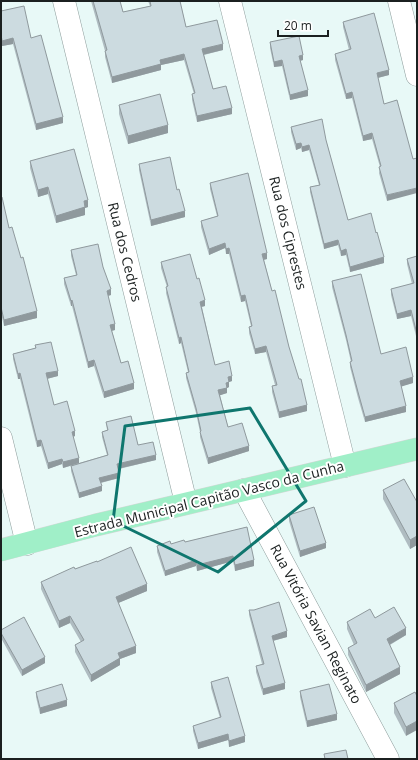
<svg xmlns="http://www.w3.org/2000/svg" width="418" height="760" font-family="'Open Sans',sans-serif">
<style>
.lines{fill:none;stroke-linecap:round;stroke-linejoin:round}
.minor-casing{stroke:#8f9e9d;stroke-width:23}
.major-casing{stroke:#d6d7d7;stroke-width:23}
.minor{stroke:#fff;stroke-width:22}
.major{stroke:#a0efc8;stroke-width:22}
.wall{fill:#afbcc1}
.shaded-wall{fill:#8f999d}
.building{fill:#ccdbe0;stroke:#8f999d}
.marked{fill:none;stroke:#0f766e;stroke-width:3;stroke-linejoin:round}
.labels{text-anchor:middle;stroke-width:4;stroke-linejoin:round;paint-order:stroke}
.street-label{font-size:14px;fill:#1b2020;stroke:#fff}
</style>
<rect width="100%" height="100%" fill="#e8f9f7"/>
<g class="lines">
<!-- minor casing -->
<g class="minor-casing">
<g id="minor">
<path d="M 64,1 L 186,503"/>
<path d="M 230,1 L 345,466"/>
<path d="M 399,1 L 417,75"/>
<path d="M 1,438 L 27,544"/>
<path d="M 244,490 L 388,759"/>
</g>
</g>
<!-- major casing -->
<g class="major-casing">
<path id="major" d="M 1,550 L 96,525 L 417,449"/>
</g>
<!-- minor -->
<use href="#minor" class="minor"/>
<!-- major -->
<use href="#major" class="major"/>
</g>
<!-- wall -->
<g class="wall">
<path d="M 91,1 L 120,1 L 123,12 L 150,6 L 148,1 L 180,1 L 186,27 L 223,50 L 204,55 L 213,89 L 232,114 L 197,122 L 192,100 L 192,94 L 194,94 L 184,60 L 161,65 L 161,70 L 112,83 L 105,57 L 105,51 Z"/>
<path d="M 1,11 L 31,38 L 63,123 L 36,130 L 13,44 L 2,46 L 1,40 Z"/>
<path d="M 343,22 L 389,75 L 378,78 L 384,104 L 397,100 L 387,201 L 379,173 L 380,167 L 372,139 L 363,141 L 352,98 L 346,99 L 335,60 L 335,54 L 349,50 L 343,27 Z"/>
<path d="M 270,42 L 303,60 L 300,61 L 308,96 L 290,100 L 282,66 L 274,67 L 270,48 Z"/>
<path d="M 119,105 L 168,133 L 128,144 L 119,114 Z"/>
<path d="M 291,127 L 326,140 L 348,220 L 384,263 L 350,272 L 346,255 L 341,256 L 338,245 L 324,249 L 310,192 L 310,187 L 319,185 L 309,150 L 302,152 L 301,148 L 296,150 L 291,132 Z"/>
<path d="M 30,161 L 88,207 L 85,208 L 85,215 L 56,223 L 48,194 L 38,197 L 30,168 Z"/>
<path d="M 139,164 L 177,190 L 185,217 L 151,226 L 139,170 Z"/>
<path d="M 210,183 L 267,259 L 264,260 L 272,291 L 289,347 L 307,411 L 279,418 L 272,392 L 272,386 L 275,385 L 266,352 L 255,354 L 249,333 L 249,327 L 251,326 L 245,301 L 241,302 L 229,254 L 226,254 L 225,248 L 209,255 L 201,227 L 201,221 L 217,216 L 210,189 Z"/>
<path d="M 1,197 L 9,228 L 37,318 L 4,326 L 1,313 Z"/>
<path d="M 71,250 L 103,267 L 111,295 L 108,296 L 115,330 L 112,331 L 121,363 L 134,389 L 104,398 L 94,366 L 88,368 L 72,306 L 71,306 L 64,284 L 64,278 L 76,275 L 71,256 Z"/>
<path d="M 417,256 L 417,340 L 411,316 L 397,319 L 391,295 L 391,289 L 412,284 L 407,264 L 407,259 Z"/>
<path d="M 161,262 L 205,306 L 202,307 L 215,365 L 232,381 L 229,382 L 229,387 L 227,388 L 227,393 L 220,395 L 228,427 L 249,451 L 208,464 L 200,437 L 200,432 L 196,413 L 186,378 L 186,373 L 188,372 L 181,343 L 179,344 L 166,293 L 167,287 L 161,268 Z"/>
<path d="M 332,281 L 381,354 L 413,383 L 401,386 L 406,412 L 365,422 L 358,398 L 350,367 L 350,362 L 351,362 L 346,340 L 332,287 Z"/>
<path d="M 35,345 L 58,376 L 47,379 L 54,405 L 75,436 L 73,437 L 79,463 L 107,455 L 102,437 L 102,432 L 107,430 L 106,422 L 138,445 L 156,460 L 119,469 L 119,478 L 101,483 L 102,491 L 79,498 L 71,471 L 71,466 L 77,464 L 63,468 L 62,464 L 48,469 L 41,446 L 37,447 L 20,379 L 18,379 L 13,359 L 13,354 L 35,348 Z"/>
<path d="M 383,490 L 417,502 L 417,545 L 410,549 L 383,499 Z"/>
<path d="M 289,515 L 326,548 L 300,557 L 289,521 Z"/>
<path d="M 247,527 L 254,566 L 235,571 L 233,561 L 197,571 L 196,566 L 165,576 L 157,552 L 157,546 L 185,542 Z"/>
<path d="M 97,562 L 147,591 L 118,603 L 136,653 L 120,659 L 120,665 L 91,682 L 75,652 L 75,645 L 81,642 L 70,623 L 59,628 L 41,589 L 41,582 L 75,569 Z"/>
<path d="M 249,610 L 287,637 L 273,641 L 285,689 L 263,695 L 256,672 L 256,666 L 262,664 L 249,615 Z"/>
<path d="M 375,618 L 406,635 L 390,645 L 400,674 L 366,692 L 348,655 L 348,648 L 354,645 L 347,629 L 347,622 Z"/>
<path d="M 1,630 L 45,663 L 22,676 L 1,638 Z"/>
<path d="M 211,682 L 245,742 L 229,747 L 228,740 L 198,749 L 193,731 L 193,726 L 220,718 L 211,688 Z"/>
<path d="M 300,691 L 337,720 L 307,727 L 300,697 Z"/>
<path d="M 36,692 L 67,706 L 40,714 L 36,697 Z"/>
<path d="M 417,696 L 406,736 L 394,713 L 394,703 Z"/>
</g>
<!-- shaded-wall -->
<g class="shaded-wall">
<path d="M 13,38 L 13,44 L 2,46 L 2,41 Z"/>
<path d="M 223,44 L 223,50 L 202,55 L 202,49 Z"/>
<path d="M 184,54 L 184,60 L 161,65 L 161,70 L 112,83 L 112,77 L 160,60 Z"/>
<path d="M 303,55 L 303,60 L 299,61 L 299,56 Z"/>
<path d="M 282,60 L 282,66 L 274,67 L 274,62 Z"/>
<path d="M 389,70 L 389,75 L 377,78 L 377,73 Z"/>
<path d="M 308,90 L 308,96 L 290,100 L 290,95 Z"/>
<path d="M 352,92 L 352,98 L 346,99 L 346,94 Z"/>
<path d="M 232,108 L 232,114 L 197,122 L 197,116 Z"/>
<path d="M 63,117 L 63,123 L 36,130 L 36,124 Z"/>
<path d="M 168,125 L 168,133 L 128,144 L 128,136 Z"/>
<path d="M 372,133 L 372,139 L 363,141 L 363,136 Z"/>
<path d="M 301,143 L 301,148 L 296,150 L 296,144 Z"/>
<path d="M 309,145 L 309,150 L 302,152 L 302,147 Z"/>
<path d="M 48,187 L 48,194 L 38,197 L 38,190 Z"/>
<path d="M 417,188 L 417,193 L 387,201 L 387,195 Z"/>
<path d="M 88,200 L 88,207 L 85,208 L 85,215 L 56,223 L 56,216 L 84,201 Z"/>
<path d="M 185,211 L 185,217 L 151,226 L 151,220 Z"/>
<path d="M 338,240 L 338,245 L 324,249 L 324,244 Z"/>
<path d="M 225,243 L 225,248 L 209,255 L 209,249 Z"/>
<path d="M 229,248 L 229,254 L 226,254 L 226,249 Z"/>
<path d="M 346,249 L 346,255 L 341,256 L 341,251 Z"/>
<path d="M 267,253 L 267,259 L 262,260 L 262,254 Z"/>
<path d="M 384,257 L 384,263 L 350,272 L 350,267 Z"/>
<path d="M 111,289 L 111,295 L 107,296 L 107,291 Z"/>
<path d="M 245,295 L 245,301 L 241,302 L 241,296 Z"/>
<path d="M 72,300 L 72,306 L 71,306 L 71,301 Z"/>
<path d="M 205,300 L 205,306 L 200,307 L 200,302 Z"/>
<path d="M 411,310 L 411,316 L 397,319 L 397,314 Z"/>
<path d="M 37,311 L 37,318 L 4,326 L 4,320 Z"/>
<path d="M 115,324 L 115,330 L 110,331 L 110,325 Z"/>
<path d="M 181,337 L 181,343 L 179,344 L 179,338 Z"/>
<path d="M 266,346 L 266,352 L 255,354 L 255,349 Z"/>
<path d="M 94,360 L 94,366 L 88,368 L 88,362 Z"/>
<path d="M 58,371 L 58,376 L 46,379 L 46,373 Z"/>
<path d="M 20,373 L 20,379 L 18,379 L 18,374 Z"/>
<path d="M 232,376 L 232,381 L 229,382 L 229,387 L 227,388 L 227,393 L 218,396 L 218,390 L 226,383 L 228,377 Z"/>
<path d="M 413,377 L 413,383 L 400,387 L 400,381 Z"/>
<path d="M 134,383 L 134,389 L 104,398 L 104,392 Z"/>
<path d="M 307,405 L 307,411 L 279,418 L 279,412 Z"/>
<path d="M 406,406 L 406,412 L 365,422 L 365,417 Z"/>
<path d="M 75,431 L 75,436 L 72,437 L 72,432 Z"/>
<path d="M 41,440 L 41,446 L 37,447 L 37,441 Z"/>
<path d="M 249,446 L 249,451 L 208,464 L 208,458 Z"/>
<path d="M 156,455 L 156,460 L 117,469 L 117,464 Z"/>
<path d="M 79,458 L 79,463 L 63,468 L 63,462 Z"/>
<path d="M 62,459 L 62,464 L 48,469 L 48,463 Z"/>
<path d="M 119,473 L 119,478 L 99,483 L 99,478 Z"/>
<path d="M 102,486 L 102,491 L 79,498 L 79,493 Z"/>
<path d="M 417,536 L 417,545 L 410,549 L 410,540 Z"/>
<path d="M 326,543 L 326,548 L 300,557 L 300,551 Z"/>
<path d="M 233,556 L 233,561 L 197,571 L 197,565 Z"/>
<path d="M 196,560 L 196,566 L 165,576 L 165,571 Z"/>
<path d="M 254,560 L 254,566 L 235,571 L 235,565 Z"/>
<path d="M 147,584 L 147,591 L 116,604 L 116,597 Z"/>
<path d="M 70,616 L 70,623 L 59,628 L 59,621 Z"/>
<path d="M 406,628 L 406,635 L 387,646 L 387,639 Z"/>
<path d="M 287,631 L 287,637 L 272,641 L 272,636 Z"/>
<path d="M 136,646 L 136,653 L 120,659 L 120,665 L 91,682 L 91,675 L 118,653 Z"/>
<path d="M 45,657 L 45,663 L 22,676 L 22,670 Z"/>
<path d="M 400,667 L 400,674 L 366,692 L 366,685 Z"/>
<path d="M 285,683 L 285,689 L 263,695 L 263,689 Z"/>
<path d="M 67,700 L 67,706 L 40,714 L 40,708 Z"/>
<path d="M 337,714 L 337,720 L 307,727 L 307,721 Z"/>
<path d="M 417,721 L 417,730 L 406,736 L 406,727 Z"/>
<path d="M 228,734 L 228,740 L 198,749 L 198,743 Z"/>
<path d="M 245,736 L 245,742 L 229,747 L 229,741 Z"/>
</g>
<!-- building -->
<g class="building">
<path d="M 93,1 L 120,1 L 123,12 L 151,6 L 150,1 L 180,1 L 186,27 L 217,20 L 223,44 L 202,49 L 213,89 L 226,86 L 232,108 L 197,116 L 192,94 L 195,93 L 184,54 L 160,60 L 161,64 L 112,77 L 105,51 L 107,50 Z"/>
<path d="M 24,6 L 31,38 L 41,35 L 63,117 L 36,124 L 13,38 L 2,41 L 1,34 L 1,11 Z"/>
<path d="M 374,13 L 389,70 L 377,73 L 384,104 L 397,100 L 413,159 L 417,158 L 417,188 L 387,195 L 379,167 L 381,166 L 372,133 L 363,136 L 352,92 L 346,94 L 335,54 L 351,49 L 343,22 Z"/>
<path d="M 299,36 L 303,55 L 299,56 L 308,90 L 290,95 L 282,60 L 274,62 L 270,42 Z"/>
<path d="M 160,94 L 168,125 L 128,136 L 119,105 Z"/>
<path d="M 322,119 L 326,140 L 348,220 L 371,213 L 376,233 L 377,232 L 384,257 L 350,267 L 346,249 L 341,251 L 338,240 L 324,244 L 310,187 L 320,185 L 309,145 L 302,147 L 301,143 L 296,144 L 291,127 Z"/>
<path d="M 74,149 L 88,200 L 84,201 L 85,207 L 56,216 L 48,187 L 38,190 L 30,161 Z"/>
<path d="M 170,157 L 177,190 L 179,189 L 185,211 L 151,220 L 139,164 Z"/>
<path d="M 248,173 L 267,253 L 262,254 L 272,291 L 275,290 L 289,347 L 299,379 L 301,379 L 307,405 L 279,412 L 272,386 L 277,385 L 266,346 L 255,349 L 249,327 L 252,326 L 245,295 L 241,296 L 229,248 L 226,249 L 225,243 L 209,249 L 201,221 L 218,216 L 210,183 Z"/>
<path d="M 1,197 L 2,197 L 9,228 L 12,227 L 21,258 L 23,257 L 37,311 L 4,320 L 1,307 Z"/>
<path d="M 98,244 L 103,267 L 111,289 L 107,291 L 115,324 L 110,325 L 121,363 L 128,361 L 134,383 L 104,392 L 94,360 L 88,362 L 72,300 L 71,301 L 64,278 L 77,275 L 71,250 Z"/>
<path d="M 190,254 L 197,279 L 199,278 L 205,300 L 200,302 L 215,365 L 229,361 L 232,376 L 228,377 L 229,382 L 226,383 L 227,388 L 218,390 L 228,427 L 242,423 L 249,446 L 208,458 L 200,432 L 201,431 L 196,408 L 186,373 L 189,372 L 181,337 L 179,338 L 166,287 L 168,286 L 161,262 Z"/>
<path d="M 417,256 L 417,334 L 411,310 L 397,314 L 391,289 L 414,283 L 407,259 Z"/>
<path d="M 361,274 L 381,354 L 406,347 L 413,377 L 400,381 L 406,406 L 365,417 L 358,392 L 350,362 L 352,361 L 346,335 L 332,281 Z"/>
<path d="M 51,342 L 58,371 L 46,373 L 54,405 L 67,401 L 75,431 L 72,432 L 79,458 L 63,462 L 62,459 L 48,463 L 41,440 L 37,441 L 20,373 L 18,374 L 13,354 L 36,348 L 35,345 Z"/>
<path d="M 131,416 L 138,445 L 153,442 L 156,455 L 117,464 L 119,473 L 99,478 L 102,486 L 79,493 L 71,466 L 108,455 L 102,432 L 108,430 L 106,422 Z"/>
<path d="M 404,479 L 417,502 L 417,536 L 410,540 L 383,490 Z"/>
<path d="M 314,507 L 326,543 L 300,551 L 289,515 Z"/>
<path d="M 247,527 L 254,560 L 235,565 L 233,556 L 197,565 L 196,560 L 165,571 L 157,546 L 170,541 L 171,544 L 184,540 L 185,542 Z"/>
<path d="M 131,547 L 147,584 L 116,597 L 136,646 L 118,653 L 120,658 L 91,675 L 75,645 L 84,640 L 70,616 L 59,621 L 41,582 L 74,567 L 75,569 L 97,561 L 97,562 Z"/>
<path d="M 279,602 L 287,631 L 272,636 L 285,683 L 263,689 L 256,666 L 264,664 L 249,610 L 254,610 Z"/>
<path d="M 394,607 L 406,628 L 387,639 L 400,667 L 366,685 L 348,648 L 357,643 L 347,622 L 370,609 L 375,618 Z"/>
<path d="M 24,617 L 45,657 L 22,670 L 1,633 L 1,630 Z"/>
<path d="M 228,677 L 245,736 L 229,741 L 228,734 L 198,743 L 193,726 L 221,717 L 211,682 Z"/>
<path d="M 62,684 L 67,700 L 40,708 L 36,692 Z"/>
<path d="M 329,684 L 337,714 L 307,721 L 300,691 Z"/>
<path d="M 415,692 L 417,696 L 417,721 L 406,727 L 394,703 Z"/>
<path d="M 346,750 L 348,759 L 325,759 L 324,754 Z"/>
</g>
<!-- marked area -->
<path class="marked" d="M 250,408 L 306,501 L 218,572 L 113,521 L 125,426 Z"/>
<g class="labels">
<!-- street labels -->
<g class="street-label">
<text transform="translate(288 233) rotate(76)" y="5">Rua dos Ciprestes</text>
<text transform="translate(125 252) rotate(76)" y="5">Rua dos Cedros</text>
<text transform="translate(209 499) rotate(-14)" y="5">Estrada Municipal Capitão Vasco da Cunha</text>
<text transform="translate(316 624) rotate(62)" y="5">Rua Vitória Savian Reginato</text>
</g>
</g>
<!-- border -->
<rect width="418" height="760" fill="none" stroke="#1b2020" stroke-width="4"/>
<!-- scale -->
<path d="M278 30v6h50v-6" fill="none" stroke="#1b2020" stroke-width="2"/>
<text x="284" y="30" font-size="12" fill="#1b2020" stroke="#ffffff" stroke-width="3" paint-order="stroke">20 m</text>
</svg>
